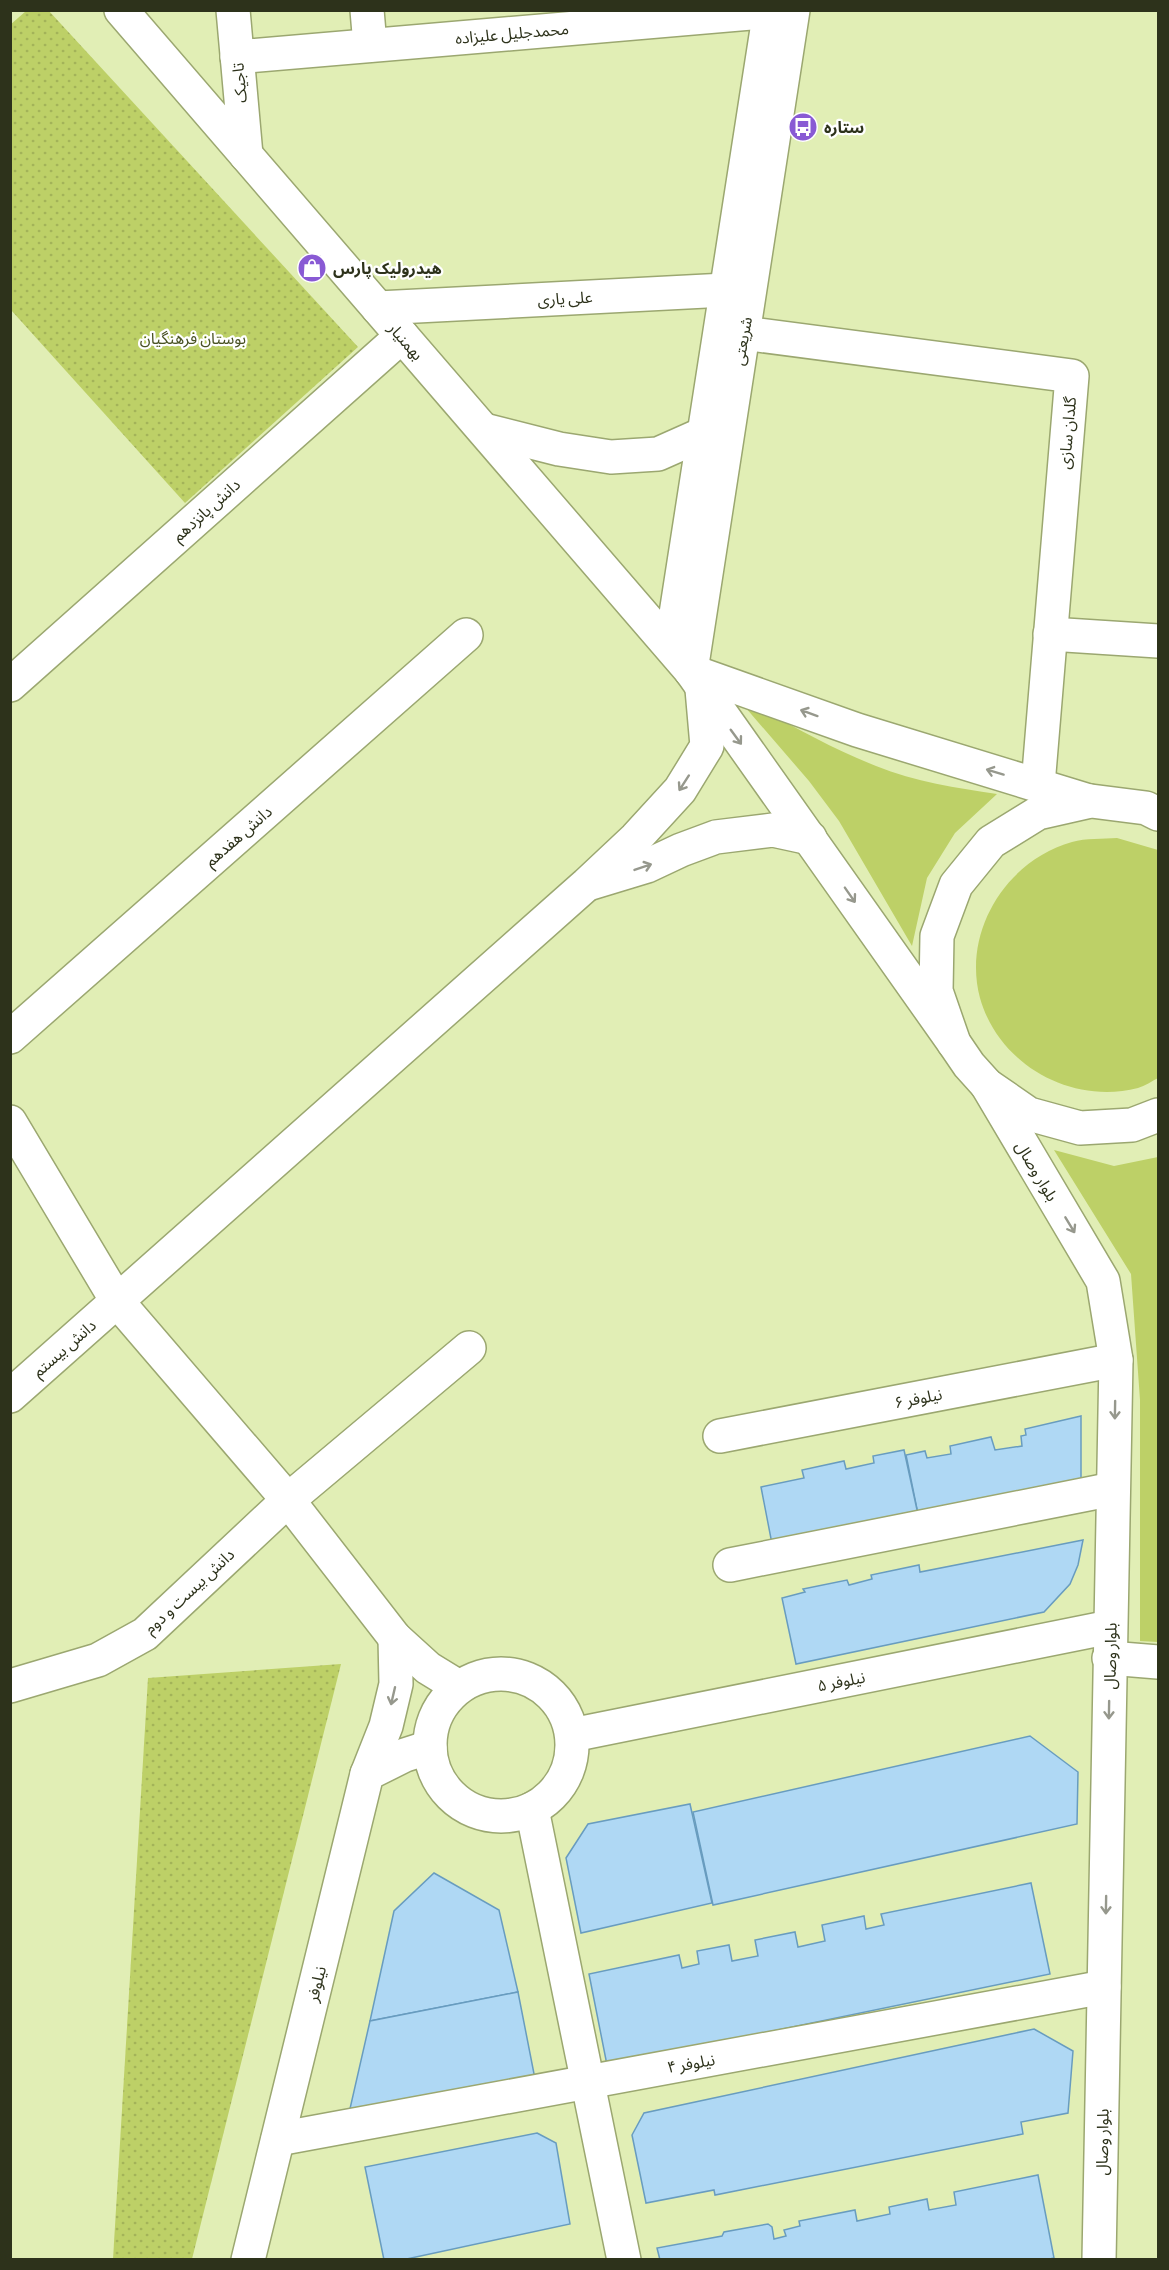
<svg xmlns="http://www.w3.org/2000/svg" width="1169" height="2270" font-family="Commissioner,'Noto Sans Arabic',sans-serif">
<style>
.grass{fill:#bdd067}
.park{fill:url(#park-dots)}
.building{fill:#afd8f4;stroke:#689cbf;stroke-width:1.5}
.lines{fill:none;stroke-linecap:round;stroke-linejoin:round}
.minor-casing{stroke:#9ba770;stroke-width:36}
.major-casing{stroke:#9ba770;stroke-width:36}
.minor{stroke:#fff;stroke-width:33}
.major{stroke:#fff;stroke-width:33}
.oneway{stroke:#96988d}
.labels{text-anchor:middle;stroke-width:4.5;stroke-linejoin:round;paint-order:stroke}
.street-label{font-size:16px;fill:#2d321b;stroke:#fff}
.poi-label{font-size:16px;font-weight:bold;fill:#2d321b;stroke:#fff;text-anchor:start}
.park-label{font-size:16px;fill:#4a5324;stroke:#fff}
</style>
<defs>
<pattern id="park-dots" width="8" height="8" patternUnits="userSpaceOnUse" patternTransform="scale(1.5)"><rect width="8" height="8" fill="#bdd067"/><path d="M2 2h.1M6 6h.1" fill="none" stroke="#a3b359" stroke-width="1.8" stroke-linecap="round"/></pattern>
</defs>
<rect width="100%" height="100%" fill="#e1eeb5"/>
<!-- grass -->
<g class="grass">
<path d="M 733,693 C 780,719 826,746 876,766 C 915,782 957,788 997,794 L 955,833 L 927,878 L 912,946 L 839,821 L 809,781 Z"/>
<path d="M 1117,838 L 1158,850 L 1158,1078 C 1152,1081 1145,1086 1138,1088 C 1071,1105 999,1065 980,998 C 962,931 1007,860 1072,842 C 1086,838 1103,839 1117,838 Z"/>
<path d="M 1054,1150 L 1114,1166 L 1158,1157 L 1158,1642 L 1140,1641 L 1140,1400 L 1131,1274 Z"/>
</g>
<!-- park -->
<g class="park">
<path d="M 26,11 L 49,11 L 358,347 L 185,503 L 11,310 L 10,25 Z"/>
<path d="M 341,1664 L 192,2259 L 113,2259 L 148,1678 Z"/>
</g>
<!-- building -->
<g class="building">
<path d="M 1081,1416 L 1081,1485 L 919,1519 L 906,1455 L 925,1451 L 927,1458 L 951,1454 L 950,1446 L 991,1437 L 995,1450 L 1022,1446 L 1021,1436 L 1026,1435 L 1025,1429 Z"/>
<path d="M 904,1450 L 919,1519 L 773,1549 L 761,1487 L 804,1478 L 802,1470 L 844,1461 L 846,1469 L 874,1463 L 873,1456 Z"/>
<path d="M 1083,1540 L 1078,1565 L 1070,1584 L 1044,1612 L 796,1664 L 782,1598 L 805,1592 L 803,1589 L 847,1580 L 849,1585 L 872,1579 L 871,1575 L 919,1565 L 920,1572 Z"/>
<path d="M 1030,1736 L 1078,1772 L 1077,1824 L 713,1905 L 693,1812 Z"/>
<path d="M 690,1804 L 712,1903 L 581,1933 L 566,1858 L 588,1824 Z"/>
<path d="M 434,1873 L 499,1910 L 518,1992 L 370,2021 L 394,1911 Z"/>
<path d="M 1031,1883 L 1050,1974 L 607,2065 L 589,1974 L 679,1955 L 682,1968 L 699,1964 L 697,1951 L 729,1945 L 732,1961 L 758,1956 L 755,1940 L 795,1932 L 798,1947 L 825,1941 L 822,1925 L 864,1916 L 866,1929 L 884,1925 L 881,1914 Z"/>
<path d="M 518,1992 L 536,2084 L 349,2113 L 370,2021 Z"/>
<path d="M 1034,2029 L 1073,2051 L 1068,2113 L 1021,2122 L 1023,2134 L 715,2195 L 714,2190 L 646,2203 L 632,2135 L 644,2113 Z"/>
<path d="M 537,2133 L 556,2143 L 570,2224 L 402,2260 L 384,2260 L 365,2167 Z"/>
<path d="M 1038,2175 L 1054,2258 L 1045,2260 L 660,2260 L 657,2248 L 722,2236 L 724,2232 L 768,2224 L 772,2227 L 774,2239 L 786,2236 L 784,2230 L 800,2226 L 799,2221 L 855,2210 L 857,2221 L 890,2214 L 889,2207 L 927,2199 L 929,2210 L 956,2205 L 954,2192 Z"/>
</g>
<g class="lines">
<!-- minor casing -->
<g class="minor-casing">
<g id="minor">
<path d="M 233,10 L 246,155"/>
<path d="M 367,10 L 370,45"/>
<path d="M 237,57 L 787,10"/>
<path d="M 378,308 L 745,289"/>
<path d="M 743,333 L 1072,376 L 1038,785"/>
<path d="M 1050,634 L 1158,641"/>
<path d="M 671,646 L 770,10"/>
<path d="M 10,685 L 402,336"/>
<path d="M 591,883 L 647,866 L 681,850 L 716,837 L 773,830 L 810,838"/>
<path d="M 10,1037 L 466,635"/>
<path d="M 10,1122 L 117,1301 L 288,1500 L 395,1638 L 428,1668 L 459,1687"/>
<path d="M 10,1396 L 587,884 L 636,838 L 680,790 L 707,746 L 702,689"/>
<path d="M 720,1436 L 1116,1360"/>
<path d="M 730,1565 L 1113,1489"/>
<circle cx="501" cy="1745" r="71"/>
<path d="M 10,1686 L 98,1660 L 145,1634 L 288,1500 L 469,1348"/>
<path d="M 572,1735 L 1110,1627"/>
<path d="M 367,1774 L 386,1726 L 396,1684 L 395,1638"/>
<path d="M 532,1809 L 624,2260"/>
<path d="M 278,2139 L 1104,1987"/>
<path d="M 248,2260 L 367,1774 L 405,1755 L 430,1747"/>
</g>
</g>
<!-- major casing -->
<g class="major-casing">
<g id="major">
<path d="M 121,10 L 691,671 L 954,1043"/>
<path d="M 484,430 L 559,449 L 611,457 L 658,454 L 703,434 L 732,398"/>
<path d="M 691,671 L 793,10"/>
<path d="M 691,671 L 857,730 L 1089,801"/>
<path d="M 1158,814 L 1146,808 L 1091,801 L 1038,813 L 991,842 L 956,885 L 937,936 L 936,991 L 954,1043 L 969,1065 L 987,1085 L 1029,1114 L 1080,1128 L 1132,1125 L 1158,1115"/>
<path d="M 987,1085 L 1103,1281 L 1116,1360 L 1099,2260"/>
<path d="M 1109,1658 L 1158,1662"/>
</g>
</g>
<!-- minor -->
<use href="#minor" class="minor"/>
<!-- major -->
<use href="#major" class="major"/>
</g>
<!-- one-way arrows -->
<defs><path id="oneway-shaft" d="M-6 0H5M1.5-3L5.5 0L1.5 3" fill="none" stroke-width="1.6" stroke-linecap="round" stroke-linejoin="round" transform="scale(1.5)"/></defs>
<g class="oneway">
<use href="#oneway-shaft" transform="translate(809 713) rotate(-160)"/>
<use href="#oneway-shaft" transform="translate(736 737) rotate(54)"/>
<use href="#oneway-shaft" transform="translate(995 772) rotate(-163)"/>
<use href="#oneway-shaft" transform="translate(684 783) rotate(123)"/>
<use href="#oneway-shaft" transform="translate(643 867) rotate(-19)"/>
<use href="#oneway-shaft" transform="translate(850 895) rotate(55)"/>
<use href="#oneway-shaft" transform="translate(1070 1225) rotate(59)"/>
<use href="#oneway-shaft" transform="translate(1115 1410) rotate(91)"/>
<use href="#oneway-shaft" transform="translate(393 1696) rotate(103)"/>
<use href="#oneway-shaft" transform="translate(1109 1710) rotate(91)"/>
<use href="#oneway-shaft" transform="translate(1106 1905) rotate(91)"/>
</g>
<!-- icons -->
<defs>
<g id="bus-disc" transform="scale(1.5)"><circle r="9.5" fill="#895ad4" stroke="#fff"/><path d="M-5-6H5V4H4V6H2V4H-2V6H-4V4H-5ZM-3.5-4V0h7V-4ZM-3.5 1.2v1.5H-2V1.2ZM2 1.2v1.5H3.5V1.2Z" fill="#fff"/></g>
<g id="shop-disc" transform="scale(1.5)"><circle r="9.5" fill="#895ad4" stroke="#fff"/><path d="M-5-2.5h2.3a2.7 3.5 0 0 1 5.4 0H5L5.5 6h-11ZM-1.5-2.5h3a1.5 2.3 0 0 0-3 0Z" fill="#fff"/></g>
</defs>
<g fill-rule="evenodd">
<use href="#bus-disc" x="803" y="127"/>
<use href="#shop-disc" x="312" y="268"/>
</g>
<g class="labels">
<!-- street labels -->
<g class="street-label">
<text transform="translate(512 33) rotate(-5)" y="6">محمدجلیل علیزاده</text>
<text transform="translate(239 83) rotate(-95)" y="6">تاجیک</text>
<text transform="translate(565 298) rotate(-3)" y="6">علی یاری</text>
<text transform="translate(406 341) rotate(49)" y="6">بهمنیار</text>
<text transform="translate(742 341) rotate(-80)" y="6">شریعتی</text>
<text transform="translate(1067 433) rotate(-85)" y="6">گلدان سازی</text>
<text transform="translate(206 510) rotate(-42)" y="6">دانش پانزدهم</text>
<text transform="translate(238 836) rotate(-41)" y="6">دانش هفدهم</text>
<text transform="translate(1037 1171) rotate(59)" y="6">بلوار وصال</text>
<text transform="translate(64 1348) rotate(-41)" y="6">دانش بیستم</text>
<text transform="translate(918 1398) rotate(-11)" y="6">نیلوفر ۶</text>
<text transform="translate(189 1591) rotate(-43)" y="6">دانش بیست و دوم</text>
<text transform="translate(1110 1656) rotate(-89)" y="6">بلوار وصال</text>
<text transform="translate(841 1681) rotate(-11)" y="6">نیلوفر ۵</text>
<text transform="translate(316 1984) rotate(-76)" y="6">نيلوفر</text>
<text transform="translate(691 2063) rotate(-10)" y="6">نیلوفر ۴</text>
<text transform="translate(1102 2142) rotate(-89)" y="6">بلوار وصال</text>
</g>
<!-- poi labels -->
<g class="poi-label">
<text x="824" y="133">ستاره</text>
<text x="333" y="274">هیدرولیک پارس</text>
</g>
<!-- park labels -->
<g class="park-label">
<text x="193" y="344">بوستان فرهنگیان</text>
</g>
</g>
<!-- border -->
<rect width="1169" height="2270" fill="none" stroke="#2d321b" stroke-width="24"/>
</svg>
